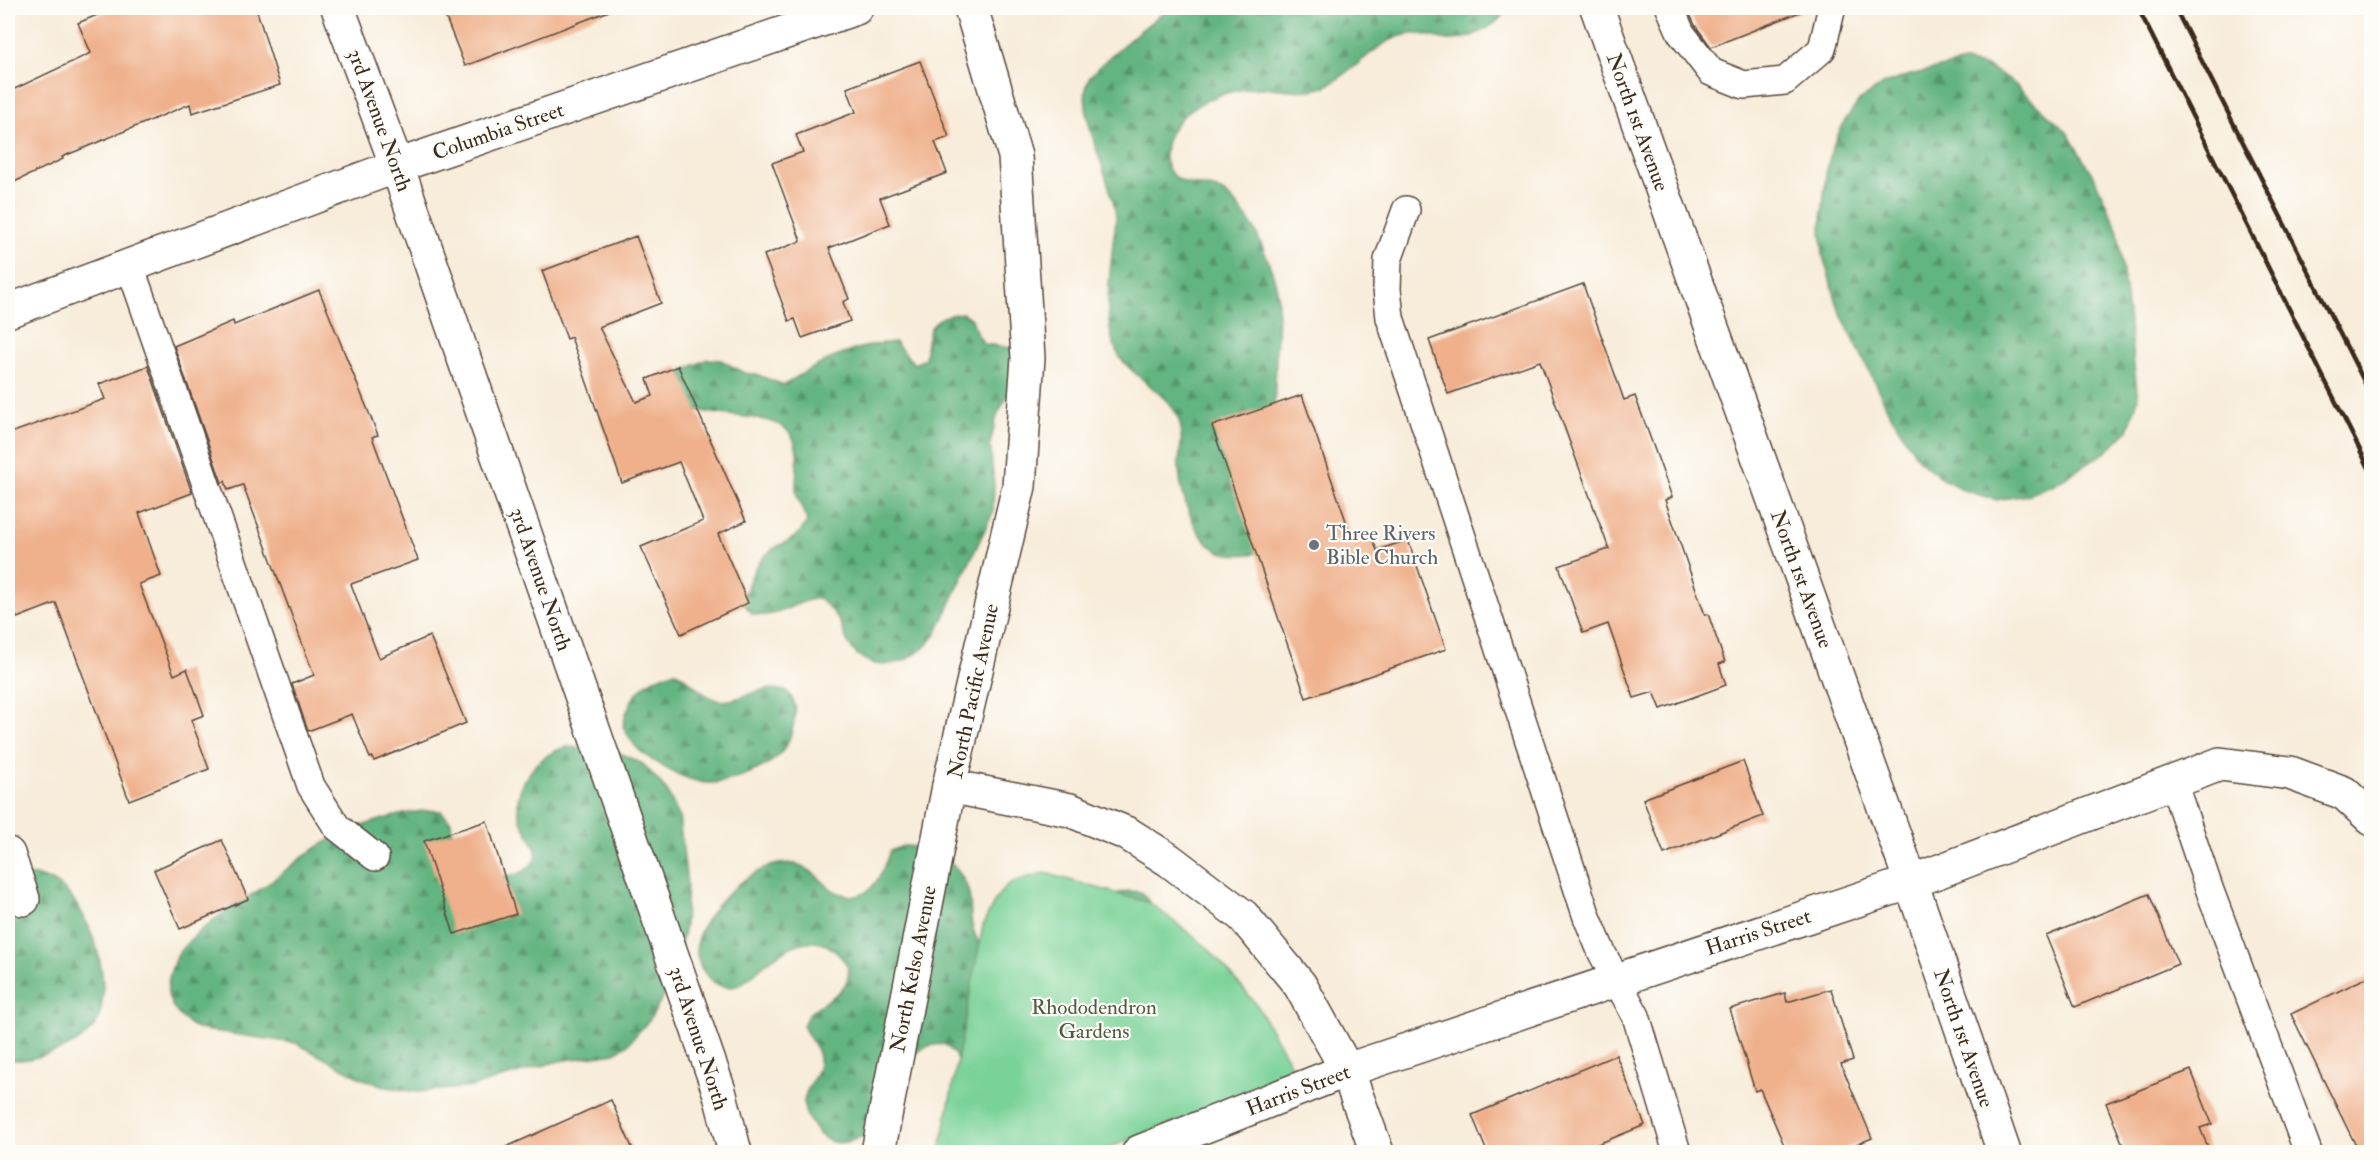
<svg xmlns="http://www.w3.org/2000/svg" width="2379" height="1160" font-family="'IM FELL Double Pica',serif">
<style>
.forest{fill:url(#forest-firs);stroke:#4e6f4f;stroke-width:1.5}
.green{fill:#79d297;stroke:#5a7e5a;stroke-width:1.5}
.building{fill:#efb08b}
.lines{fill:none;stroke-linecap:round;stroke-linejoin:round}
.service-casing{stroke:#57473a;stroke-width:30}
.minor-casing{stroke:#57473a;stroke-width:36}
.tertiary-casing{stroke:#57473a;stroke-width:36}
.service{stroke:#fff;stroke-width:27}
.minor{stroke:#fff;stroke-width:33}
.tertiary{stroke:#fff;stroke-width:33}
.rail{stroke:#3b2a1e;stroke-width:4.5}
.worship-dot{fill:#6b7280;stroke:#fdfcf7;stroke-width:2}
.labels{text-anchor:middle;stroke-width:4.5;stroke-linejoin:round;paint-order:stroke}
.street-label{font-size:21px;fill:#3b2a1e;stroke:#fdfcf7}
.worship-label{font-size:21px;fill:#5b616d;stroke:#fdfcf7;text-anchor:start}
.park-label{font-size:21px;fill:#4e5c42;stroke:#fdfcf7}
</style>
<defs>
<pattern id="forest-firs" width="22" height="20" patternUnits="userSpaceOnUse" patternTransform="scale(1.5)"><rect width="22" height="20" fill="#62b480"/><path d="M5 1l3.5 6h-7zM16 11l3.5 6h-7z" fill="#529368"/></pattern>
</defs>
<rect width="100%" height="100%" fill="#fdfcf7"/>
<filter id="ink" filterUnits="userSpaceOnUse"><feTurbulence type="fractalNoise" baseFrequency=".0167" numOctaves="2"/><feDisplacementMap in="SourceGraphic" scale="12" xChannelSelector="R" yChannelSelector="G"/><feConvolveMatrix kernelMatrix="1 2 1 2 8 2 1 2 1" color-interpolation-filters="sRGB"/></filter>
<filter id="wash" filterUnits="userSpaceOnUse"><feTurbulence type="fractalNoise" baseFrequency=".008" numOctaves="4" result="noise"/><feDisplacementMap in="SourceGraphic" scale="24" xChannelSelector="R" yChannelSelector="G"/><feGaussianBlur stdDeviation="1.35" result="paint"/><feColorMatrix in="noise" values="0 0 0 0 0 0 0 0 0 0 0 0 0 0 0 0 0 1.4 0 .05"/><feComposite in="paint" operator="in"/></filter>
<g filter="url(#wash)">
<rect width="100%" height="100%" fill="#f8ecda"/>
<!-- forest -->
<g class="forest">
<path d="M 1171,8 L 1508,8 C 1498,25 1472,40 1451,40 C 1438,40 1425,32 1411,34 C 1378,37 1353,75 1323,87 C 1301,95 1282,87 1260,88 C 1233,88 1200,99 1181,118 C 1164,136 1154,169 1184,182 C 1195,186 1208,185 1219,190 C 1231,195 1251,222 1257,234 C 1263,248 1275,275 1277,290 C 1280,311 1276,336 1276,358 C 1274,423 1270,487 1265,552 C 1251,554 1238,556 1224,553 C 1195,545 1181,496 1179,470 C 1178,457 1183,442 1181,429 C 1177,394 1128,378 1116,350 C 1102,318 1110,277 1113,243 C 1114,234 1116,224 1116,216 C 1113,180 1073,112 1089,79 C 1096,65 1155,18 1171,8 Z"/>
<path d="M 1964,62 L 1988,67 L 2009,79 L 2067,132 L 2095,179 L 2118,231 L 2138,399 L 2128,430 L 2106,452 L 2054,484 L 2027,495 L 1996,500 L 1967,491 L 1942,479 L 1919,460 L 1889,412 L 1839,310 L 1823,256 L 1821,229 L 1826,173 L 1832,148 L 1844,122 L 1860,100 L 1884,84 L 1910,75 Z"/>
<path d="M 962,313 L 972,319 L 976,332 L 984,344 L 1011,348 L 1014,361 L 1010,391 L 997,416 L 990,444 L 994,485 L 993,512 L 936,634 C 917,661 878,679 852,649 C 846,641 844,632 840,623 C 835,613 827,605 819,598 C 793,601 778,620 752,614 L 743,602 C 747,585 754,565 767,554 C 784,538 793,547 807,521 C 804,511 797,500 796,491 C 795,474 801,457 794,440 C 781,406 702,423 685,402 C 681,396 678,388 674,381 L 683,370 L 708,359 L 721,360 L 744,373 L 758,375 L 784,385 C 816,364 857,344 895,342 L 914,364 L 925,359 C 928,330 928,316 962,313 Z"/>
<path d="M 676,672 C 691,680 702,696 718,700 C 733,704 756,688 773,689 C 777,689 782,691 787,691 C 789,695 793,699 794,703 C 797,710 795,719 793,726 C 791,736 787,747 779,755 C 766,769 727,784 708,783 C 687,782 653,763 638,749 C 632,743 627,734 623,726 C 628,697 646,676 676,672 Z"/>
<path d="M 566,747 L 614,750 L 643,764 L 666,789 L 679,816 L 687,884 L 685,926 L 676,967 L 665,994 L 650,1019 L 628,1044 L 615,1053 L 559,1061 L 472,1087 L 416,1092 L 387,1087 L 361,1078 L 296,1043 L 197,1029 C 178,1017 163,1002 169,978 C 171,971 173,963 176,957 C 193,929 238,904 265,886 C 292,866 320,841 353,829 C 378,820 415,808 441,811 L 451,822 L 452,835 L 492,877 C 514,875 525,877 537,856 C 534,839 525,832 520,818 C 510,787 538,755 566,747 Z"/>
<path d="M 903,846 C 935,846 966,866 970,900 C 971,910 970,919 973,929 C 976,938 980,946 984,955 L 1116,894 L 1128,891 L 1141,892 L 1150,903 L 1167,948 L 964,1081 L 955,1055 L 945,1044 C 935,1045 926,1045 918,1051 C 904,1061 887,1112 879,1129 C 852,1141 830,1155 811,1123 C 806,1115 802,1107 805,1097 C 808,1085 818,1076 819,1063 C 821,1050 807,1037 803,1025 C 805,1022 807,1016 810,1013 C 822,1001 845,995 848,976 C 850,969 845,961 840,956 C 814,926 781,950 758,970 C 751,976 745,983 736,986 C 710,993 691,960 698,938 C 701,926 711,913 719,903 C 737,883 773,854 802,866 C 813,871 821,880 830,888 C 836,893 844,895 851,896 C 875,897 883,869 890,851 Z"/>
<path d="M 16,875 C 29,875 41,875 52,881 C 90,899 120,995 92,1029 C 81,1042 63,1050 48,1054 C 34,1058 22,1062 8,1059 L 8,879 Z"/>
</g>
<!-- green -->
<path class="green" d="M 1045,873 L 1150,903 L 1207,947 L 1257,1005 L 1297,1076 L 1097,1152 L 940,1152 L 983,925 C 1001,887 1003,882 1045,873 Z"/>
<g id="blocks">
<!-- building -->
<g class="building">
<path d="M 114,8 L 256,8 L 280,85 L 192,113 L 190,104 L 62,157 L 63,159 L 8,185 L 8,92 L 91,53 L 78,23 Z"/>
<path d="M 442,8 L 608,8 L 609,11 L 465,66 Z"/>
<path d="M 1687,8 L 1805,8 L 1805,10 L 1711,47 L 1695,25 Z"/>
<path d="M 920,61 L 949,137 L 935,142 L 947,173 L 880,198 L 890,224 L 829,248 L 849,299 L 843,302 L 850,321 L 802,338 L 795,319 L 789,321 L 764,255 L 801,241 L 772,163 L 803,152 L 796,135 L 856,112 L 847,88 Z"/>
<path d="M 636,236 L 661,303 L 599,327 L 636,402 L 653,396 L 647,379 L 678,366 L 746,521 L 718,534 L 748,603 L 681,634 L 641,547 L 703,521 L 679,462 L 622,483 L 571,337 L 567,339 L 542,271 Z"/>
<path d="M 1583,284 L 1624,400 L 1635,396 L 1672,497 L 1665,500 L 1705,615 L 1708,614 L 1725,662 L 1719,664 L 1726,685 L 1661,709 L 1654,692 L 1634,698 L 1608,624 L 1583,633 L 1559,566 L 1609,549 L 1540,361 L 1448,394 L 1429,340 Z"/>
<path d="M 319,290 L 378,435 L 372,437 L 418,560 L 351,584 L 379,658 L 430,636 L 466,723 L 374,761 L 372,757 L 370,758 L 352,714 L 308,731 L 292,684 L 314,675 L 243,485 L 228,490 L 225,481 L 222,483 L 174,346 L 233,321 L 234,325 Z"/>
<path d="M 148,366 L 192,493 L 139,513 L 161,576 L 139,584 L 174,675 L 187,669 L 204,715 L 191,720 L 209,769 L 129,800 L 56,603 L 17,618 L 8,593 L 8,434 L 105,399 L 99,384 Z"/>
<path d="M 1302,395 L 1352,538 L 1370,532 L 1377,550 L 1408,540 L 1446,649 L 1306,698 L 1212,426 Z"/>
<path d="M 1743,761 L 1763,816 L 1664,854 L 1643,799 Z"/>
<path d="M 487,821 L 516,914 L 454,934 L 424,841 Z"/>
<path d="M 222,840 L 248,899 L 180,929 L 154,870 Z"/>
<path d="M 2149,894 L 2178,964 L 2075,1007 L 2046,936 Z"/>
<path d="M 2372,975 L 2372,1152 L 2359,1152 L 2291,1014 Z"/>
<path d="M 1831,989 L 1853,1060 L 1841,1064 L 1872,1138 L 1838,1152 L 1787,1152 L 1760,1089 L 1755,1091 L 1730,1009 L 1785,993 L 1787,1002 Z"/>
<path d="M 1616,1055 L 1645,1125 L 1578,1152 L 1487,1152 L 1472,1115 Z"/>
<path d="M 2191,1070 L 2212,1124 L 2200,1128 L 2210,1152 L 2126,1152 L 2106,1103 Z"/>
<path d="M 611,1100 L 634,1152 L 495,1152 Z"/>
</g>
</g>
</g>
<g filter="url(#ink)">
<use href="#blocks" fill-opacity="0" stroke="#57473a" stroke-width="1.5"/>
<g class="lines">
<!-- service casing -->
<g class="service-casing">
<g id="service">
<path d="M 1670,8 L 1681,33 L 1711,72 L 1744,85 L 1785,81 L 1822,49 L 1831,11 L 1830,8"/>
<path d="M 1406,210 L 1388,260 L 1387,289 L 1390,318 L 1587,917 L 1602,953 L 1636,1016 L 1677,1152"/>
<path d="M 130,266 L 311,786 L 337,827 L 375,857"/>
<path d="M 2173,782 L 2210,891 L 2308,1152"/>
</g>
</g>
<!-- minor casing -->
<g class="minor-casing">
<g id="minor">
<path d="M 338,8 L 397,166 L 719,1091 L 735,1152"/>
<path d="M 1597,8 L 1911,882 L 2004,1152"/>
<path d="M 8,311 L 397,166 L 856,8"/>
<path d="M 8,854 L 23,899"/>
<path d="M 1139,1152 L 1347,1070 L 1911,882 L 2220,764 L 2290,773 L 2344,793 L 2372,819"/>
</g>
</g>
<!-- tertiary casing -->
<g class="tertiary-casing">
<g id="tertiary">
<path d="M 949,786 L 1070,810 L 1128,834 L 1169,860 L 1243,916 L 1300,985 L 1347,1070 L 1377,1152"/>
<path d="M 878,1152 L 949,786 L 1019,486 L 1028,358 L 1015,156 L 971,8"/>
</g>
</g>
<!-- service -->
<use href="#service" class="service"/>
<!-- minor -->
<use href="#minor" class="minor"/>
<!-- tertiary -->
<use href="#tertiary" class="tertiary"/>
<!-- rail -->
<g class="rail">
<path d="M 2138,8 L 2372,474"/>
<path d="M 2175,8 L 2372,397"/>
</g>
</g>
</g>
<!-- markers -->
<circle class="worship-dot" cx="1314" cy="545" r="6"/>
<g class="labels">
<!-- street labels -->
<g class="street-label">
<text transform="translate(380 120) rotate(70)" y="7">3rd Avenue North</text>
<text transform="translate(1638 122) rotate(70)" y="7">North 1st Avenue</text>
<text transform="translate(498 131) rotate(-19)" y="7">Columbia Street</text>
<text transform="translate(541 579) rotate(71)" y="7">3rd Avenue North</text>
<text transform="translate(1802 579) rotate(70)" y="7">North 1st Avenue</text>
<text transform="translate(973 691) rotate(-78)" y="7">North Pacific Avenue</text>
<text transform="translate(1758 932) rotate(-18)" y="7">Harris Street</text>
<text transform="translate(913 969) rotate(-79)" y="7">North Kelso Avenue</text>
<text transform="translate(699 1038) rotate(72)" y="7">3rd Avenue North</text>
<text transform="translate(1964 1038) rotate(71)" y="7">North 1st Avenue</text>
<text transform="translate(1298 1090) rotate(-21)" y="7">Harris Street</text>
</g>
<!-- worship labels -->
<g class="worship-label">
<text x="1326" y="540">Three Rivers<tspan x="1326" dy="24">Bible Church</tspan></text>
</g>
<!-- park labels -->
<g class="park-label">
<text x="1094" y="1014">Rhododendron<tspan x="1094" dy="24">Gardens</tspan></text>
</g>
</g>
<!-- margin -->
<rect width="2379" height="1160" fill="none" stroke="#fdfcf7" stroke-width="30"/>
</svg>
